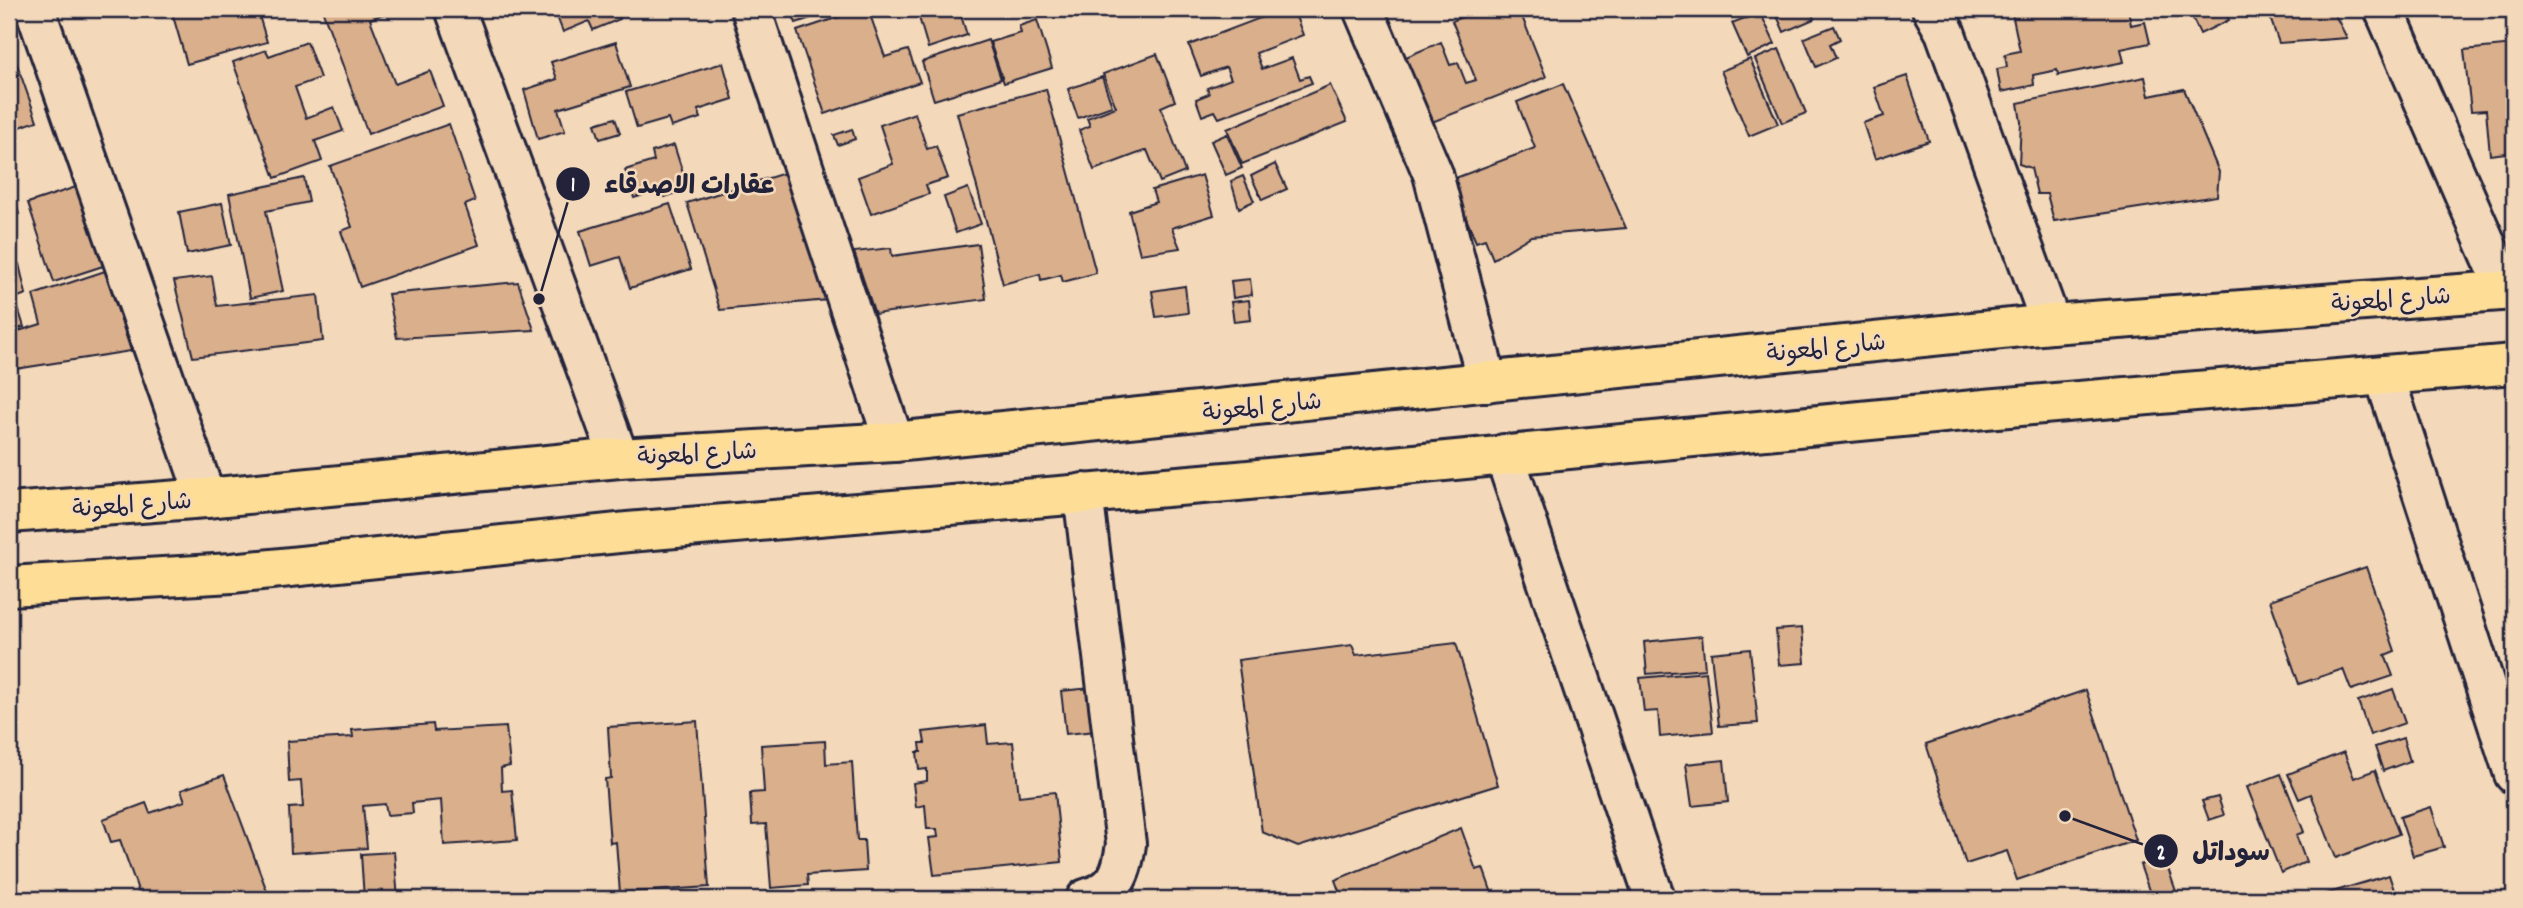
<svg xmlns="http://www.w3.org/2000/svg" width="2523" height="908" font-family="Dekko,'Playpen Sans Arabic',sans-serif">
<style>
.building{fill:#daaf8b;stroke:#22223b;stroke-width:2}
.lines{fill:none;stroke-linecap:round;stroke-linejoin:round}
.street-casing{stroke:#22223b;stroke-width:44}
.highway-casing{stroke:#22223b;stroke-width:44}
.street{stroke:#f3d9ba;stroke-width:38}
.highway{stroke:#fede96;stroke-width:38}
.labels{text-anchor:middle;stroke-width:5;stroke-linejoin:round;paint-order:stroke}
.street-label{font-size:24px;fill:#22223b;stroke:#f3d9ba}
.leader{fill:none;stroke:#22223b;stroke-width:2.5}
.callout-dot{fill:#22223b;stroke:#f3d9ba;stroke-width:2.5}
.mark-label{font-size:21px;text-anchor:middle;font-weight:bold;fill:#fff}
.callout-label{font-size:26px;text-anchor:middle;font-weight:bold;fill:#22223b;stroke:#f3d9ba;stroke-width:5;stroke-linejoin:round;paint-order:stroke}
</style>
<rect width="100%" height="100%" fill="#f3d9ba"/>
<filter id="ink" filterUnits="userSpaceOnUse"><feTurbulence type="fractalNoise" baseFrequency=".0143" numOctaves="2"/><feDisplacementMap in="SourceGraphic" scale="14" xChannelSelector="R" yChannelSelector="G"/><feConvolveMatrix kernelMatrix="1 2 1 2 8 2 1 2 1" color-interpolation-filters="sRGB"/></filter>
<g filter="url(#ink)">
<!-- building -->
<g class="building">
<path d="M 171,9 L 257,9 L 267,42 L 187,64 Z"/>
<path d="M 322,9 L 397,9 L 370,19 L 395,84 L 430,71 L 443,106 L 368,134 Z"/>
<path d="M 554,9 L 616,9 L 620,19 L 593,30 L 589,21 L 563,32 Z"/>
<path d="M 790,9 L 821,9 L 823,14 L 796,23 Z"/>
<path d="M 863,9 L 868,9 L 885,57 L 908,50 L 920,82 L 825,114 L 797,31 Z"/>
<path d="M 933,9 L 959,9 L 967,35 L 928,48 L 918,14 Z"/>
<path d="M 1284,9 L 1293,9 L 1303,35 L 1256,53 L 1262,69 L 1292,58 L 1300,79 L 1309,76 L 1312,83 L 1219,118 L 1215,111 L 1202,116 L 1196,99 L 1209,94 L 1207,88 L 1231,79 L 1226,67 L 1201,76 L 1189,45 Z"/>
<path d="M 1482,9 L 1519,9 L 1546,77 L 1427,124 L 1401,59 L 1441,42 L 1450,65 L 1458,63 L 1466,83 L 1476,80 L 1452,21 Z"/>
<path d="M 1674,9 L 1698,9 L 1677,17 Z"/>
<path d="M 1774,9 L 1810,9 L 1814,19 L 1784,32 Z"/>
<path d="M 2032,9 L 2128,9 L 2131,25 L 2145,22 L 2150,43 L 2121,49 L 2124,62 L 2058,75 L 2057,70 L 2033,75 L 2034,85 L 2001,92 L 1997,69 L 2007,67 L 2005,54 L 2020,51 L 2012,13 Z"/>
<path d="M 2188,9 L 2223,9 L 2229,20 L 2200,34 Z"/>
<path d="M 2254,9 L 2332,9 L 2347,38 L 2279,43 L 2268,12 L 2258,17 Z"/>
<path d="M 1760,12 L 1775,44 L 1747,57 L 1732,23 Z"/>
<path d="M 1037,20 L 1052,68 L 1004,83 L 990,42 L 1021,33 L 1019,26 Z"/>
<path d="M 1834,26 L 1840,39 L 1830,44 L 1836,58 L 1816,67 L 1804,38 Z"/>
<path d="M 988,40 L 1001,79 L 934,100 L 922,62 Z"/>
<path d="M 307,42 L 320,78 L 295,87 L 306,118 L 334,107 L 343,131 L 315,141 L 322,161 L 275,178 L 233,62 L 266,50 L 269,56 Z"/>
<path d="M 616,42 L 630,87 L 558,109 L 565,131 L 538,139 L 524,90 L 557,79 L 551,62 Z"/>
<path d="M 2514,45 L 2514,152 L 2490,155 L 2486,110 L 2471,111 L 2464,50 Z"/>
<path d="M 1779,49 L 1806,113 L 1782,123 L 1755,59 Z"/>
<path d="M 13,53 L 37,121 L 9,131 L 9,55 Z"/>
<path d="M 1157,54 L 1175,101 L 1161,107 L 1185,172 L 1160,182 L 1147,150 L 1094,170 L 1079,130 L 1090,126 L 1087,118 L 1116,107 L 1103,74 Z"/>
<path d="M 1750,59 L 1778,124 L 1749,136 L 1721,71 Z"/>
<path d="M 723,63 L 733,99 L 698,110 L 701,118 L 671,127 L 668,119 L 637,128 L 626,92 Z"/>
<path d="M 1907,76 L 1929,141 L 1875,159 L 1863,123 L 1884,116 L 1874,87 Z"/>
<path d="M 1102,77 L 1112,106 L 1078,118 L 1068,89 Z"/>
<path d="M 2145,77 L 2149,96 L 2184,89 L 2219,172 L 2217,196 L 2054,221 L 2047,194 L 2037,194 L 2031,168 L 2019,164 L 2021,122 L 2018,103 Z"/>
<path d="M 1563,84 L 1626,228 L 1531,236 L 1493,259 L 1485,239 L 1476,242 L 1450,180 L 1535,148 L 1517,102 Z"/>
<path d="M 1330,85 L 1347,122 L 1242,164 L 1227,129 Z"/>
<path d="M 1046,89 L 1096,273 L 1063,282 L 1061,275 L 1041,280 L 1040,274 L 1003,284 L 957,113 Z"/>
<path d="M 915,113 L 927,149 L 936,146 L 948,178 L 926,185 L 929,194 L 871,214 L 858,177 L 893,164 L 880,125 Z"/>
<path d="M 615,118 L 620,133 L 600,139 L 595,124 Z"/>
<path d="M 449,124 L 475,201 L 465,205 L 479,245 L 360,287 L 341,231 L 352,227 L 330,166 Z"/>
<path d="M 852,129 L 855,139 L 838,145 L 834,135 Z"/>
<path d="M 1227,134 L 1242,168 L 1226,175 L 1211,141 Z"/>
<path d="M 674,145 L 688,189 L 665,197 L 663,189 L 634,198 L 625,170 L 654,161 L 652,152 Z"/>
<path d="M 1275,164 L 1287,189 L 1262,200 L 1251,176 Z"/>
<path d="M 788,172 L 828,300 L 720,310 L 687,203 Z"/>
<path d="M 1202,175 L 1214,215 L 1172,228 L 1180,248 L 1140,254 L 1129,211 L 1156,202 L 1152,190 Z"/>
<path d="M 1243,176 L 1254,201 L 1239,208 L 1231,181 Z"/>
<path d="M 304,178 L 309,202 L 266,211 L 283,291 L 250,298 L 229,194 Z"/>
<path d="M 9,182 L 19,214 L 9,218 Z"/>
<path d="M 82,185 L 109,264 L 54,282 L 28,203 Z"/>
<path d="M 968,188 L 981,224 L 956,233 L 944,197 Z"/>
<path d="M 222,203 L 231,245 L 187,254 L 179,212 Z"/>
<path d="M 670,204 L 691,269 L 630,288 L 620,257 L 591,266 L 580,231 Z"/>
<path d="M 978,244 L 986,299 L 875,314 L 854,252 L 891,248 L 892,256 Z"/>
<path d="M 19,264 L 26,294 L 15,298 L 24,327 L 9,331 L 9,267 Z"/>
<path d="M 105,271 L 131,351 L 9,370 L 9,334 L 41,324 L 33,295 Z"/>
<path d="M 212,276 L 217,306 L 318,295 L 323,341 L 193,357 L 174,281 Z"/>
<path d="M 1250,279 L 1252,295 L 1233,298 L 1231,281 Z"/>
<path d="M 518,282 L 534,330 L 397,338 L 388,294 Z"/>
<path d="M 1185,286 L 1188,313 L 1156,317 L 1152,291 Z"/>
<path d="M 1249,300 L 1251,320 L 1234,322 L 1231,302 Z"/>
<path d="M 2366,567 L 2395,651 L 2385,655 L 2393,676 L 2351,690 L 2343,669 L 2299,684 L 2270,600 Z"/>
<path d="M 1802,628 L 1805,663 L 1779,665 L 1776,630 Z"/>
<path d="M 1702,636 L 1705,669 L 1647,674 L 1644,642 Z"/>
<path d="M 1456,643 L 1498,785 L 1298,847 L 1262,832 L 1238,660 L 1352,645 L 1356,655 Z"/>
<path d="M 1750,649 L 1758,723 L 1719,726 L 1711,653 Z"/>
<path d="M 1706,672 L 1713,732 L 1660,737 L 1658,711 L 1644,712 L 1640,678 Z"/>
<path d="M 1091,688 L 1096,731 L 1066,734 L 1061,691 Z"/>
<path d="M 2393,689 L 2405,723 L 2370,735 L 2358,701 Z"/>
<path d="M 2086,690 L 2136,840 L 2017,880 L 2007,851 L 1966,864 L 1926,744 Z"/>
<path d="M 697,721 L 709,887 L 620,893 L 616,842 L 610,843 L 605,779 L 611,778 L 608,727 Z"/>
<path d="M 433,724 L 434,731 L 506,727 L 510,766 L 501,768 L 502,791 L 512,790 L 517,840 L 444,845 L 441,800 L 412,803 L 413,813 L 387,815 L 385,804 L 363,806 L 367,848 L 291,853 L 289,808 L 303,807 L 301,781 L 289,782 L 287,741 L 353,737 L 352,730 Z"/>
<path d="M 986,725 L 988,744 L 1013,742 L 1019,796 L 1055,792 L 1062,862 L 934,875 L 929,838 L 938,837 L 937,829 L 927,829 L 925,805 L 916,807 L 913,783 L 927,781 L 927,769 L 919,770 L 917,752 L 921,752 L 920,743 L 925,743 L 923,732 Z"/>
<path d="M 2403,738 L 2410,761 L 2383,771 L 2375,747 Z"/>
<path d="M 825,741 L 826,764 L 852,762 L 857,840 L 864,840 L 866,871 L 807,875 L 808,885 L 771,888 L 766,824 L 752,825 L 750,793 L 764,792 L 761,745 Z"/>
<path d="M 2344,752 L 2354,778 L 2375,770 L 2399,834 L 2336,858 L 2311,794 L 2299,799 L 2288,774 Z"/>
<path d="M 1724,760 L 1728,802 L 1692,806 L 1686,764 Z"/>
<path d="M 2281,774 L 2304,832 L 2296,835 L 2306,862 L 2281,873 L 2247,787 Z"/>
<path d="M 224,775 L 268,894 L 262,896 L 263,899 L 124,899 L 139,893 L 120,840 L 111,842 L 103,819 L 146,803 L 150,813 L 185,801 L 181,790 Z"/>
<path d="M 2218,797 L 2224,815 L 2209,820 L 2202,801 Z"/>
<path d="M 2431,807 L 2444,847 L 2413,856 L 2400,817 Z"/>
<path d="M 1461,828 L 1476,870 L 1483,868 L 1494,899 L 1342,899 L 1335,880 Z"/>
<path d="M 394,852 L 398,899 L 364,899 L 361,854 Z"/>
<path d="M 2164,857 L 2178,897 L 2152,899 L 2140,865 Z"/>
<path d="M 2389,875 L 2397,899 L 2309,899 Z"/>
<path d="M 2090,892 L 2093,899 L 2069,899 Z"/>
</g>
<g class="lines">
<!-- street casing -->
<g class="street-casing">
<g id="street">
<path d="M 35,9 L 206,498"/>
<path d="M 455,9 L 619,458"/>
<path d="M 751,9 L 894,442"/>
<path d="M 1363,9 L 1433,174 L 1487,382"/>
<path d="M 1932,9 L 1945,32 L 2051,324"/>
<path d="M 2384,9 L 2506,290"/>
<path d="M 2384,375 L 2514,774"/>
<path d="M 1504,454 L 1655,899"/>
<path d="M 1083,493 L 1126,844 C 1122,873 1117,890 1086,899"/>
</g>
</g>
<!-- highway casing -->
<g class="highway-casing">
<g id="highway">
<path d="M 9,513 L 206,498 L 619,458 L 894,442 L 2051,324 L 2514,290"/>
<path d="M 9,586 L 232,573 L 628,532 L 1238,481 L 1985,409 L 2514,364"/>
</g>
</g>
<!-- street -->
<use href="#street" class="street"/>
<!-- highway -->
<use href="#highway" class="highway"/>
</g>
</g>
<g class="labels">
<!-- street labels -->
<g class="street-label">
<text transform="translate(2391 299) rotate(-4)" y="8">شارع المعونة</text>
<text transform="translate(1826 347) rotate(-6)" y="8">شارع المعونة</text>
<text transform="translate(1262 406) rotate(-6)" y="8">شارع المعونة</text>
<text transform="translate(697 453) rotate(-3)" y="8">شارع المعونة</text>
<text transform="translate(132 504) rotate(-4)" y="8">شارع المعونة</text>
</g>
</g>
<!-- callouts -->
<path class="leader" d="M539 299L573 184M2065 816L2161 851"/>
<g class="callout-dot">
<circle cx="539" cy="299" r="7"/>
<circle cx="2065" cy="816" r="7"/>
<circle cx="573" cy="184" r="18"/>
<circle cx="2161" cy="851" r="18"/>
</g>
<g class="mark-label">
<text x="573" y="191">1</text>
<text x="2161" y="859">2</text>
</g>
<g class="callout-label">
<text x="689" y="193">عقارات الاصدقاء</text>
<text x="2231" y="860">سوداتل</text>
</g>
<!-- margin -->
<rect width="2523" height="908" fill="none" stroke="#f3d9ba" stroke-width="35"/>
<rect x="18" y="18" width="2488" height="873" fill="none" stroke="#22223b" stroke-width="2.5" filter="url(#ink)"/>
</svg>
